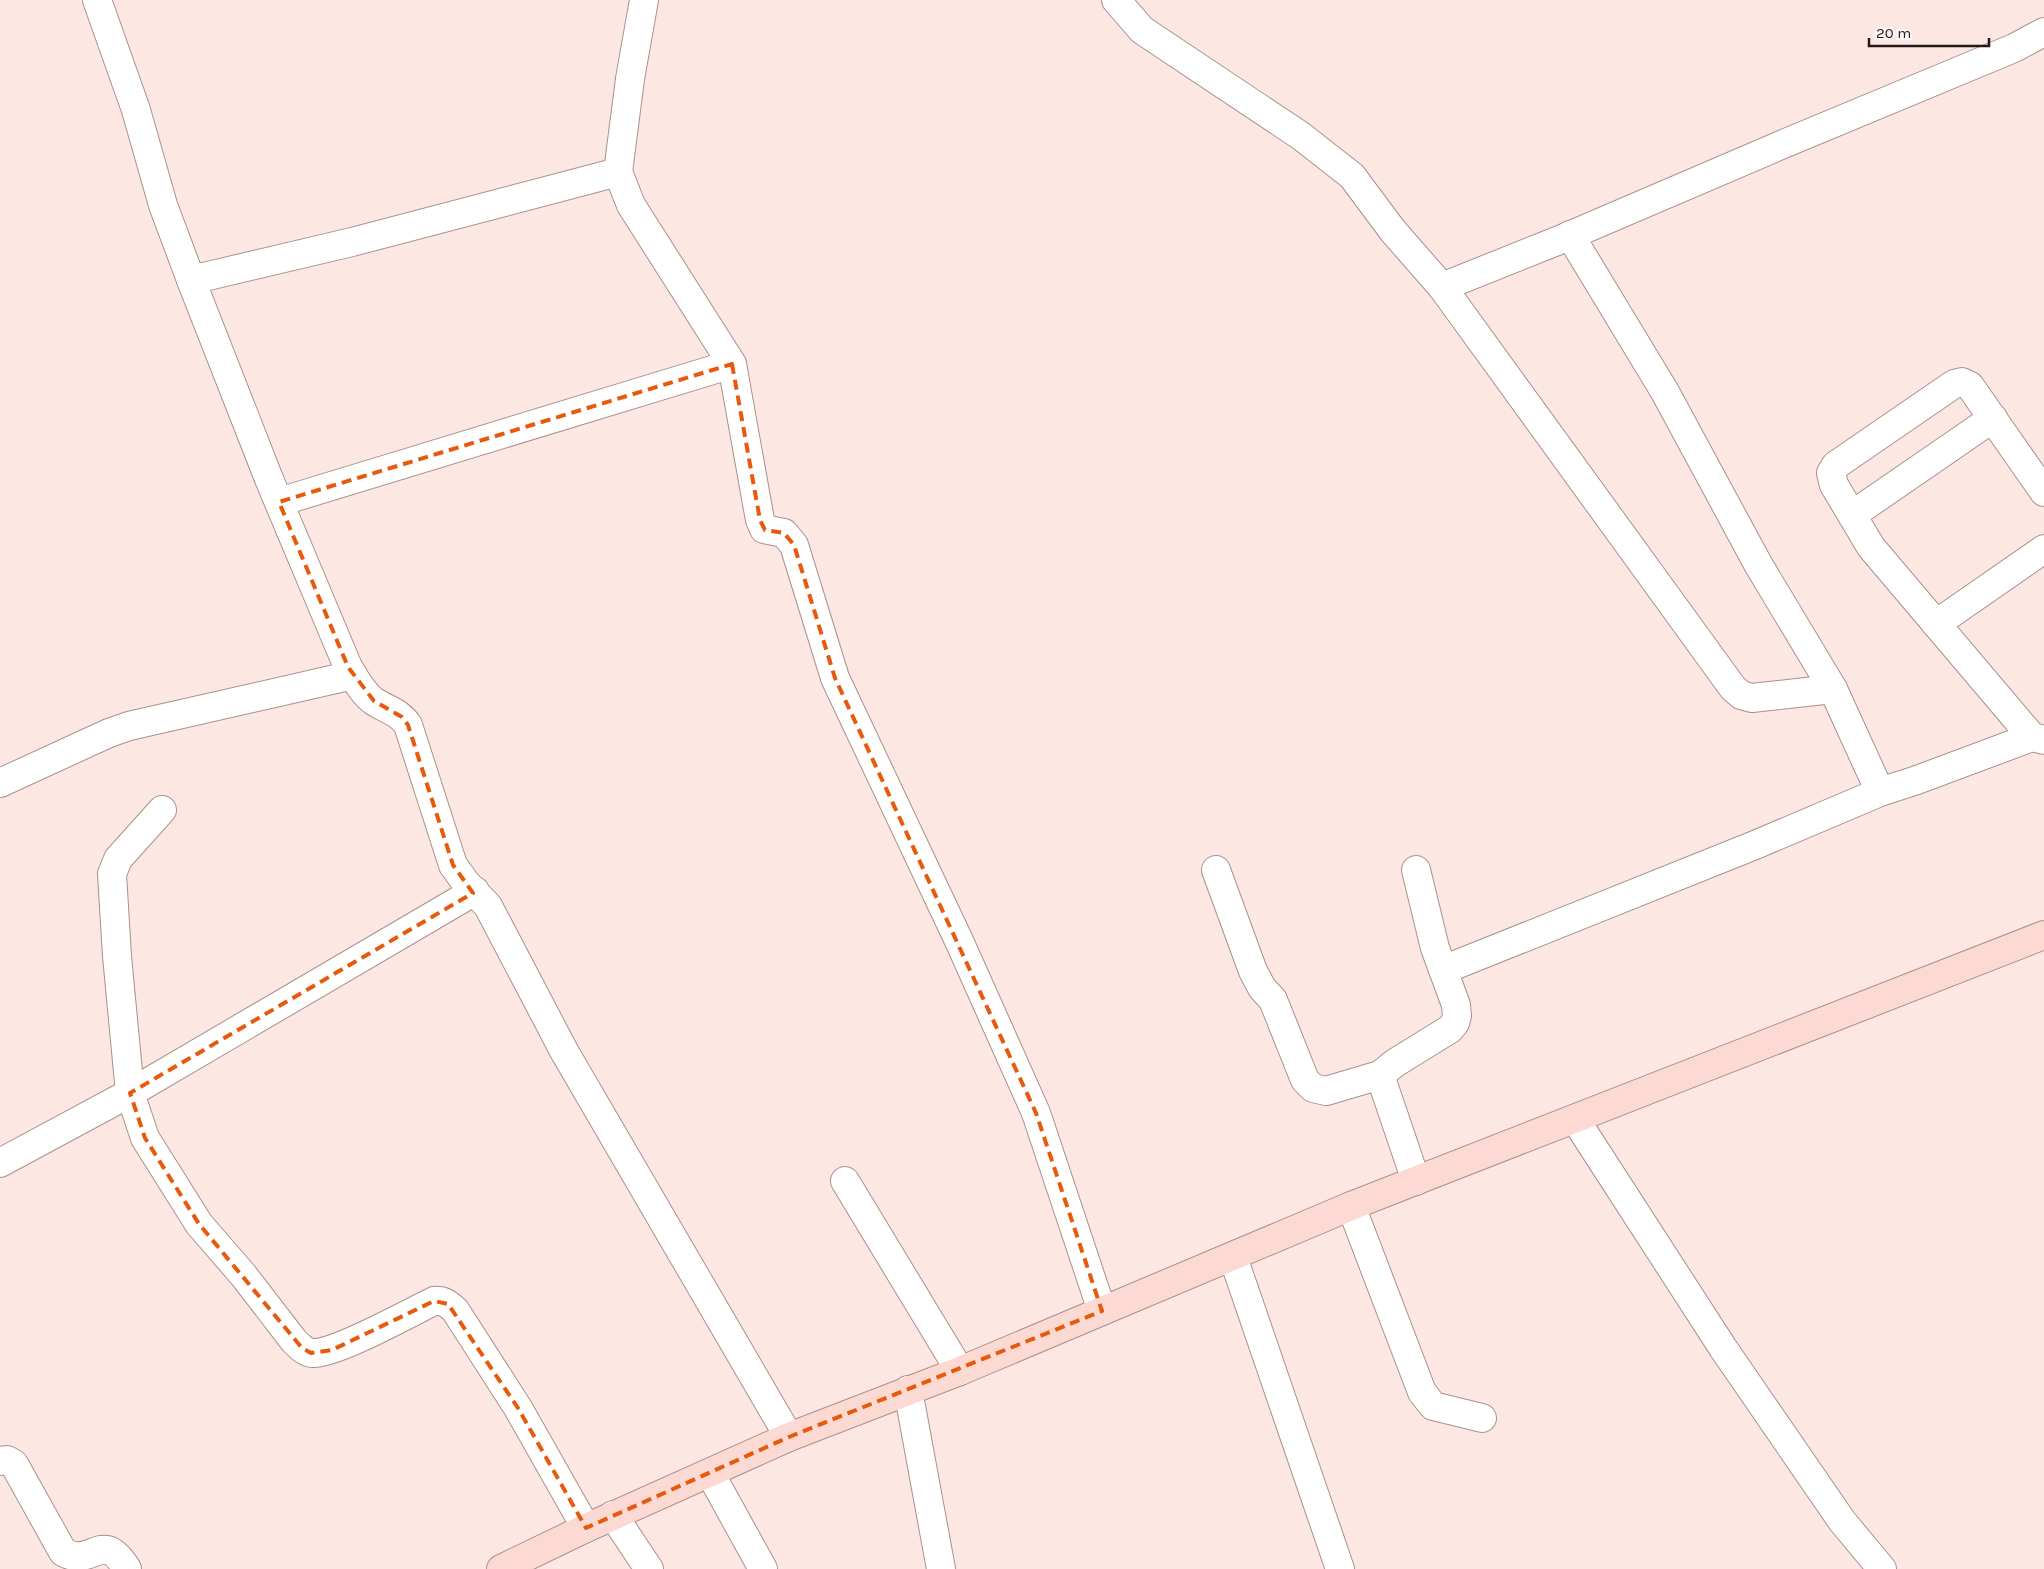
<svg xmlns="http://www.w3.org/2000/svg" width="2044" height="1569" font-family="Karla,sans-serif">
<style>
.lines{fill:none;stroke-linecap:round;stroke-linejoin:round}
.street-casing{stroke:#a9918b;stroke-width:30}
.secondary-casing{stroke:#a9918b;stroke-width:30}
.street{stroke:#fff;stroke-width:28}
.secondary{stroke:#fcdad3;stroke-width:28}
.marked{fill:none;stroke:#e8590c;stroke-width:4;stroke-dasharray:10 6;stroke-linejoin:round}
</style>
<rect width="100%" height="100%" fill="#fce7e2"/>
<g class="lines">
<!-- street casing -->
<g class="street-casing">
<g id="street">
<path d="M 97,0 L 136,110 L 163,205 L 191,280 L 269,479 L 348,667 C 355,679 364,695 375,702 C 388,710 399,712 408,725 L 453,865 L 466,883 L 488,906 L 564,1051 L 789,1437"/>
<path d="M 1116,0 L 1142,30 L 1301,136 L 1352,176 L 1393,231 L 1442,287 L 1733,688 L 1741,695 L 1752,698 L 1833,689"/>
<path d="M 618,172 L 631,205 L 732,364 L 760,520 L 764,529 L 784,533 L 794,545 L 835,678 L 960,943 L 1036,1113 L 1102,1311"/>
<path d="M 1570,235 L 1665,392 L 1758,564 L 1833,689 L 1880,792"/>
<path d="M 191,280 L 352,242 L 618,172 L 630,79 L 644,0"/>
<path d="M 1442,287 L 1557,241 L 1781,145 L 2014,48 L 2044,32"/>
<path d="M 279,502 L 732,364"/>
<path d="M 1852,515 L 1993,418"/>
<path d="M 1936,624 L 2044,549"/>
<path d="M 2032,737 L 1871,547 L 1834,485 L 1831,473 L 1836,465 L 1954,384 L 1962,382 L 1970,386 L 2044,492"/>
<path d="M 0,783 L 109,733 L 129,726 L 353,675"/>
<path d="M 162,810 L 118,859 L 112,874 L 117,956 L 130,1093 L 145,1138 L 199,1224 L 244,1276 L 294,1341 C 299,1346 306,1353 313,1353 C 336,1354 409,1313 434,1301 C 443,1300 447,1303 455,1310 L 518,1408 L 586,1528"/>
<path d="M 1216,870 L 1253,971 L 1262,988 L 1273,1000 L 1305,1080 L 1313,1088 L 1326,1091 L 1380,1075"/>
<path d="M 1443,970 L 1755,845 L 1880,792 L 1917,780 L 2032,737 L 2044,740"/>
<path d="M 1575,1119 L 1723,1348 L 1842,1521 L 1882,1569"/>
<path d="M 0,1163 L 130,1093 L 475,891"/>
<path d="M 845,1181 L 960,1371"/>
<path d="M 1416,1181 L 1380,1075 L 1395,1063 L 1450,1029 L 1455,1023 L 1457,1016 L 1456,1005 L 1435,948 L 1416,870"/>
<path d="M 1351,1206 L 1422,1392 L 1433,1406 L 1482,1418"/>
<path d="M 1233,1257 L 1340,1569"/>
<path d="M 908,1390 L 941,1569"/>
<path d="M 0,1461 L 7,1460 L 14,1464 L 63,1552 C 93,1569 101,1527 127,1569"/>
<path d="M 710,1473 L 763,1569"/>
<path d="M 613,1515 L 649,1569"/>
</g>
</g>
<!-- secondary casing -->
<g class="secondary-casing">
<path id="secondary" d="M 501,1569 L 586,1528 L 789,1437 L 960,1371 L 1351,1206 L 2044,935"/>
</g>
<!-- street -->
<use href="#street" class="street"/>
<!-- secondary -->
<use href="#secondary" class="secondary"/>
</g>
<!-- marked area -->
<path class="marked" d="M 732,364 L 760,520 L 765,530 L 784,533 L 794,545 L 835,678 L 1036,1113 L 1102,1311 L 789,1437 L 586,1528 L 518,1408 L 448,1304 L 434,1301 L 332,1350 L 311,1353 L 302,1348 L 199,1224 L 145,1138 L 130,1093 L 473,893 L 453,865 L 408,725 L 402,717 L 374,701 L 348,667 L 279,502 Z"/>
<!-- scale -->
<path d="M1869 38v8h120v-8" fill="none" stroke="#231a18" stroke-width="2.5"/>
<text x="1876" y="38" font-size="15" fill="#231a18" stroke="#fdf8f7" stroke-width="4" paint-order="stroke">20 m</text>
</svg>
